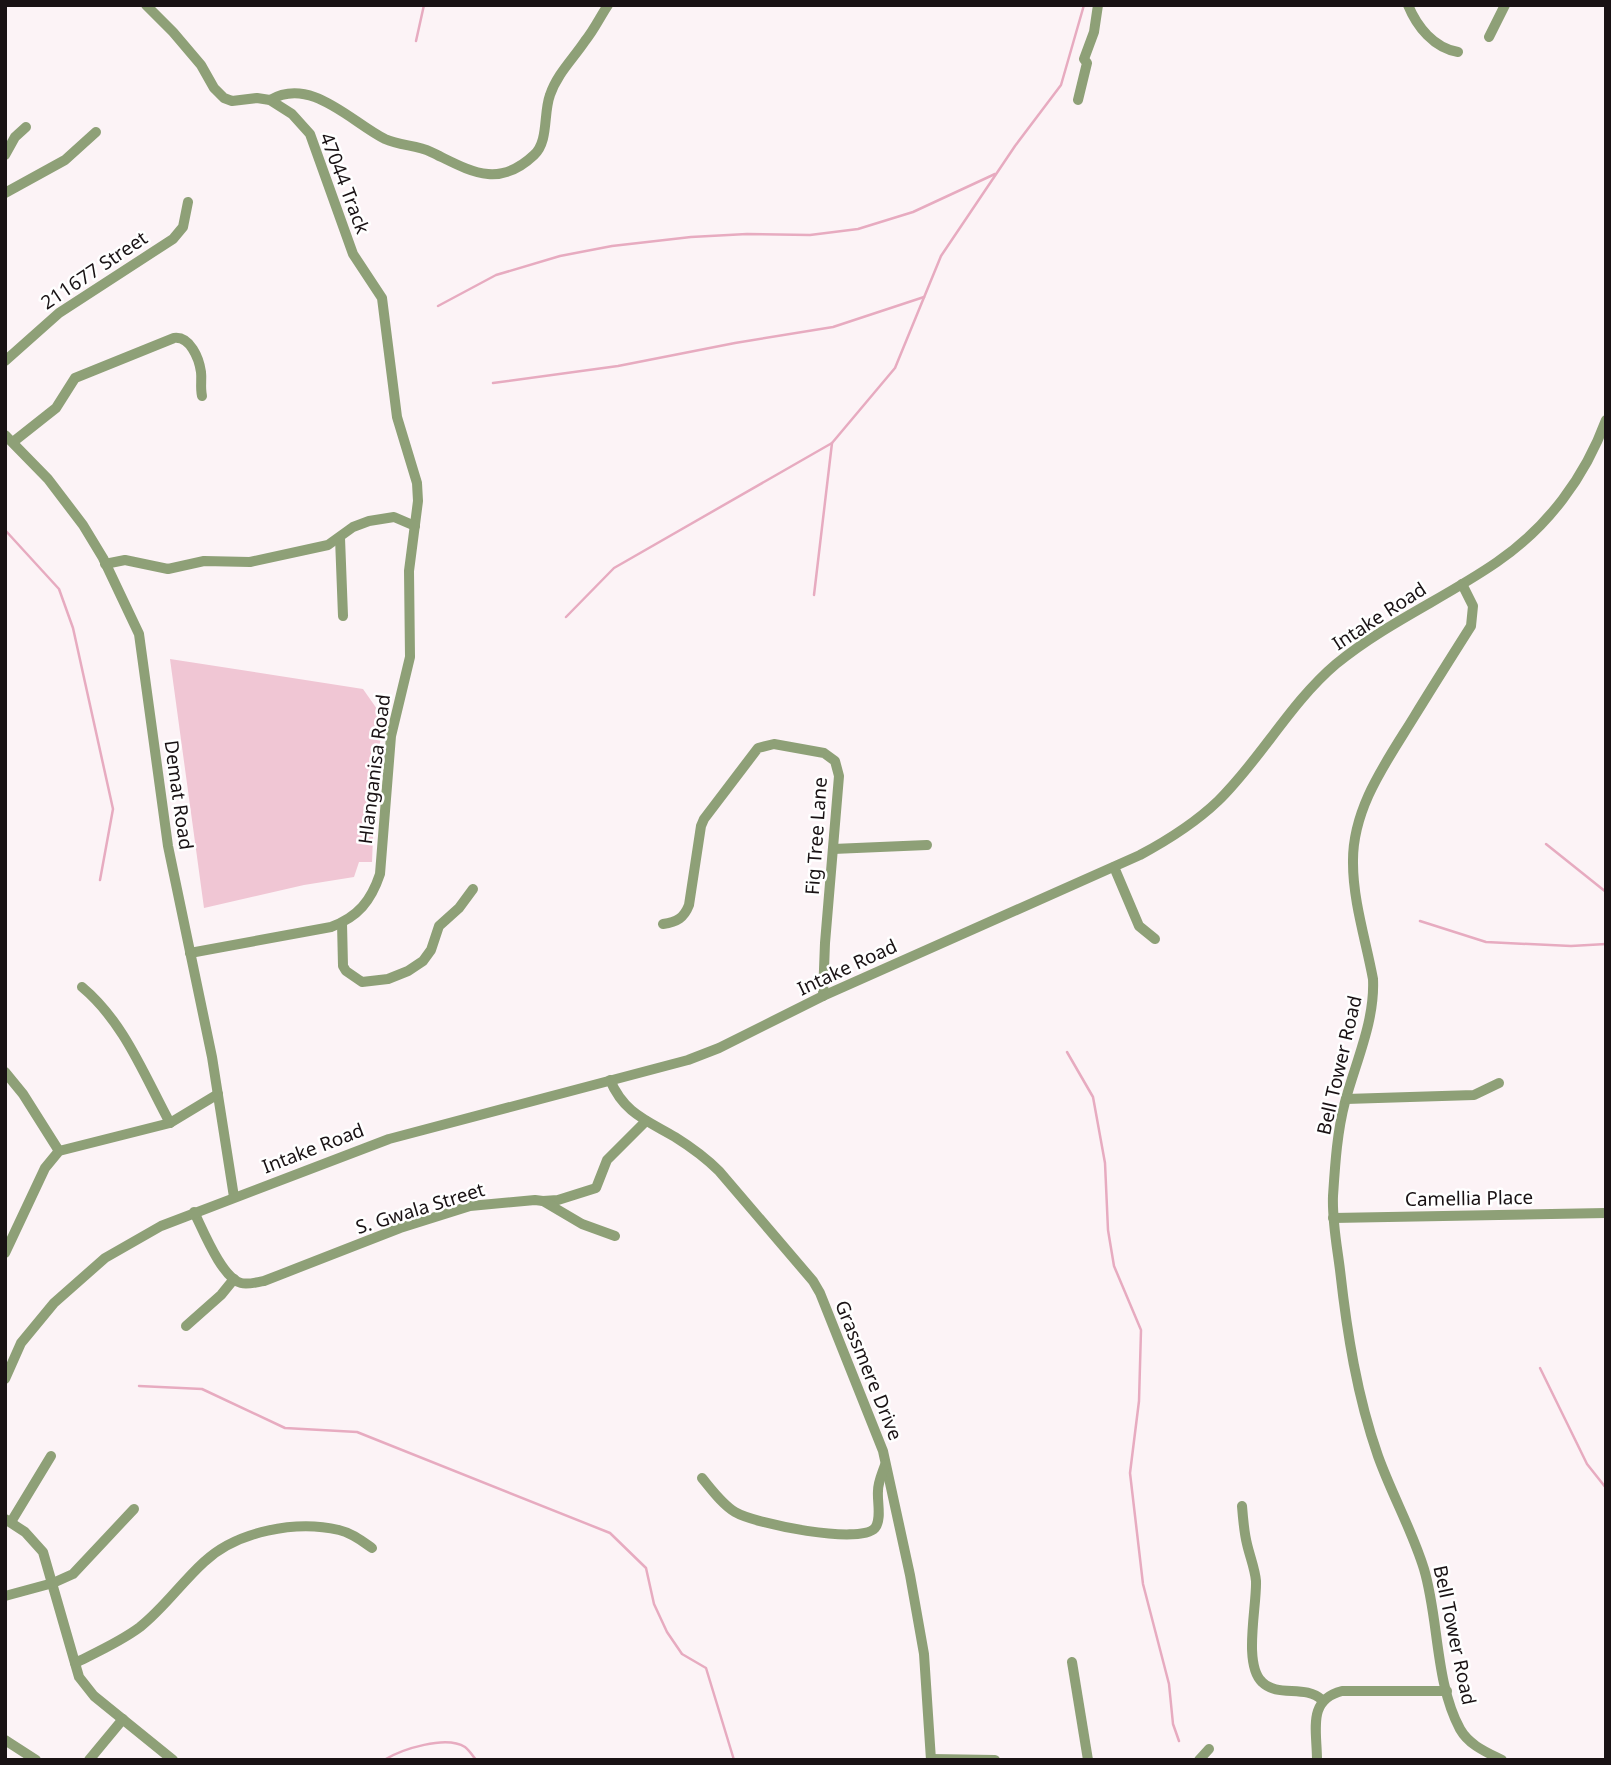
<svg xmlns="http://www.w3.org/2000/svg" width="1611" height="1765" font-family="'Noto Sans',sans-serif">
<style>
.green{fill:#f0c6d4}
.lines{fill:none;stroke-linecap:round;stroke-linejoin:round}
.stream{stroke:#e7abc0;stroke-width:2.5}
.minor{stroke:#8ea077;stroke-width:10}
.labels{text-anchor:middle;stroke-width:5;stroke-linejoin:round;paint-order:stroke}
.street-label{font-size:19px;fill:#191214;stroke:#fff}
</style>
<rect width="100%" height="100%" fill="#fcf3f6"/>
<!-- green -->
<path class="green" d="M 170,659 L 363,689 L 384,719 L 373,784 L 374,811 L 372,862 L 359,862 L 354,877 L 304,885 L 204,908 Z"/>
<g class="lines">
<!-- stream -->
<g class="stream">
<path d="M 416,41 L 424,5"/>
<path d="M 438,306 L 496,275 L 560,256 L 612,246 L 691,237 L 747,234 L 810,235 L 858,229 L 913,212 L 995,174"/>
<path d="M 493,383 L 618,366 L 735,343 L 833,327 L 924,297"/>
<path d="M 5,530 L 59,589 L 73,628 L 113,809 L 100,880"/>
<path d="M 814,595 L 832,443"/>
<path d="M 566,617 L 614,568 L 832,443 L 895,368 L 941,256 L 1015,146 L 1061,85 L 1084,5"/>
<path d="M 1546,844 L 1606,892"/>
<path d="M 1420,921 L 1486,942 L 1571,946 L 1606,944"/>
<path d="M 1067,1052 L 1093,1097 L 1105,1163 L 1108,1230 L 1114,1266 L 1141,1330 L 1139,1401 L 1130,1473 L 1143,1584 L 1169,1684 L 1173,1724 L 1179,1741"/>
<path d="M 1540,1368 L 1587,1464 L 1606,1488"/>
<path d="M 139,1386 L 202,1389 L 285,1428 L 357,1432 L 610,1533 L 646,1568 L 654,1604 L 667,1632 L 682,1654 L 706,1668 L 734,1760"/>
<path d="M 384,1760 C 402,1749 446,1735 465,1747 C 469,1750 473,1756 476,1760"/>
</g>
<!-- minor -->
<g class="minor">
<path d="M 146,5 L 173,32 L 201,65 L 214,88 L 224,98 L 232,101 L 257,98 L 270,100 L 292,114 L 310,134 L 353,254 L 382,298 L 397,417 L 417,483 L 418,501 L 409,571 L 410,657 L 391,736 L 380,874 C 371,901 358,917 331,927 L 190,953"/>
<path d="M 1408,5 C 1417,27 1434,48 1458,52"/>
<path d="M 1489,37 L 1505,5"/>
<path d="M 270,100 C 311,76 351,122 385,139 C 400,146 417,145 431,152 C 469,170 497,190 534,155 C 549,141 543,114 550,95 C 557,74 573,59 585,41 C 594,30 600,17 608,5"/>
<path d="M 1078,100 L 1087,63 L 1084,59 L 1094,32 L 1098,5"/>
<path d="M 5,155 L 15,137 L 26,127"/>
<path d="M 5,193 L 65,160 L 96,132"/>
<path d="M 5,361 L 59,313 L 173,239 L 183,227 L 188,202"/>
<path d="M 5,435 L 48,479 L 83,525 L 103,558 L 139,634 L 168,846 L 212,1057 L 234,1197"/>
<path d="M 13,442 L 56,408 L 75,378 L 174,338 C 190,336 199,358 201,372 C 202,380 200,387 202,396"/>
<path d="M 340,538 L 343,616"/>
<path d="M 105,564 L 125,560 L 168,569 L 204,561 L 250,562 L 328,545 L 353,527 L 369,521 L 394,517 L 415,526"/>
<path d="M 1462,584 L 1473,606 L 1471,626 C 1452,656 1433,686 1414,717 C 1387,761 1352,808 1353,863 C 1353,901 1366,941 1373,979 C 1375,1021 1356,1061 1345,1102 C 1337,1132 1335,1166 1333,1196 C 1332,1221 1337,1246 1340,1270 C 1347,1333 1357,1396 1378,1456 C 1392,1495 1412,1530 1424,1569 C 1439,1619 1435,1683 1460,1729 C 1469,1745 1486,1752 1502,1760"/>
<path d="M 833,849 L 927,845"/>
<path d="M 1114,867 L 1139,926 L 1155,939"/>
<path d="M 342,923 L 343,966 L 346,971 L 362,982 L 388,979 L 408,971 L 423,961 L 431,950 L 439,926 L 459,908 L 473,889"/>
<path d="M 663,924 C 677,922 684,918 689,905 L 701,826 L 704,819 L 758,748 L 774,744 L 824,753 L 835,761 L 839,776 L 825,943 L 823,996"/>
<path d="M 82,987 C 124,1022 144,1075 170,1123"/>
<path d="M 5,1072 L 23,1094 L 59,1151"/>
<path d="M 610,1080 C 624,1113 646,1120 675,1137 C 691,1147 705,1157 719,1171 L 813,1281 L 820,1293 L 883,1451 L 910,1575 L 924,1654 L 931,1760"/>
<path d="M 1346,1099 L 1474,1095 L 1499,1083"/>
<path d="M 543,1201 L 558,1200 L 596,1188 L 607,1160 L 646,1121"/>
<path d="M 194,1212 C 203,1230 222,1278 241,1283 C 248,1285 257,1282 264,1281 L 400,1228 L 470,1206 L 535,1200 L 543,1201 L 582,1224 L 615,1236"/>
<path d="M 1333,1218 L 1606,1213"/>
<path d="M 5,1253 L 45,1168 L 59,1151 L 170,1123 L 218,1094"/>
<path d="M 186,1326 L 221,1295 L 234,1279"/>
<path d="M 5,1379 L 21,1343 L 54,1303 L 105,1258 L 161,1226 L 389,1139 L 688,1060 L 719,1048 L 823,996 L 1140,855 C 1168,840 1195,823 1218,801 C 1261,759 1290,703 1336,664 C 1386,623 1445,598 1497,562 C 1548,527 1585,477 1606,420"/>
<path d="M 702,1478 C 712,1490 722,1504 735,1512 C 755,1524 860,1545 875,1528 C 882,1519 877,1502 878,1491 C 878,1482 882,1474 885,1465"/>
<path d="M 1242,1506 C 1243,1519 1244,1532 1247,1544 C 1250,1557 1255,1569 1256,1581 C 1257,1606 1243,1664 1262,1682 C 1278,1698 1305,1684 1322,1700"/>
<path d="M 5,1519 L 25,1532 L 43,1552 L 79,1677 L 94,1696 L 173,1760"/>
<path d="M 11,1522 L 51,1456"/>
<path d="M 5,1596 L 53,1583 L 73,1574 L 134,1509"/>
<path d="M 1072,1662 L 1088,1760"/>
<path d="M 75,1663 C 97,1652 120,1642 140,1627 C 164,1608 181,1583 204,1562 C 237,1531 296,1520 339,1530 C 352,1533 362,1541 372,1548"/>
<path d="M 5,1740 L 36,1760"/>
<path d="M 931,1759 L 995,1760"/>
<path d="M 89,1760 L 123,1719"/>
<path d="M 1199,1760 L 1209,1749"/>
<path d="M 1317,1760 C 1317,1730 1307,1700 1342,1691 L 1447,1691"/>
</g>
</g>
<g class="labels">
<!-- street labels -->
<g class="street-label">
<text transform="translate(345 183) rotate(69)" y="7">47044 Track</text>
<text transform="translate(94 270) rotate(-34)" y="7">211677 Street</text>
<text transform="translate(1379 616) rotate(-33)" y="7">Intake Road</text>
<text transform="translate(374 769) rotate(-83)" y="7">Hlanganisa Road</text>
<text transform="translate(179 795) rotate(82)" y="7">Demat Road</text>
<text transform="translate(816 836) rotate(-86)" y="7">Fig Tree Lane</text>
<text transform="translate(847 967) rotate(-25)" y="7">Intake Road</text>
<text transform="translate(1339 1065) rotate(-77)" y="7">Bell Tower Road</text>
<text transform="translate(313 1148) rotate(-21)" y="7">Intake Road</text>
<text transform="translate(1469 1198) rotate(-1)" y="7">Camellia Place</text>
<text transform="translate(420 1208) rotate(-17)" y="7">S. Gwala Street</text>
<text transform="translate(869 1370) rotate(68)" y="7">Grassmere Drive</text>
<text transform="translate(1455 1635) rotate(78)" y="7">Bell Tower Road</text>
</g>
</g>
<!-- border -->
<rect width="1611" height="1765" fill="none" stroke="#191214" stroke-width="14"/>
</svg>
